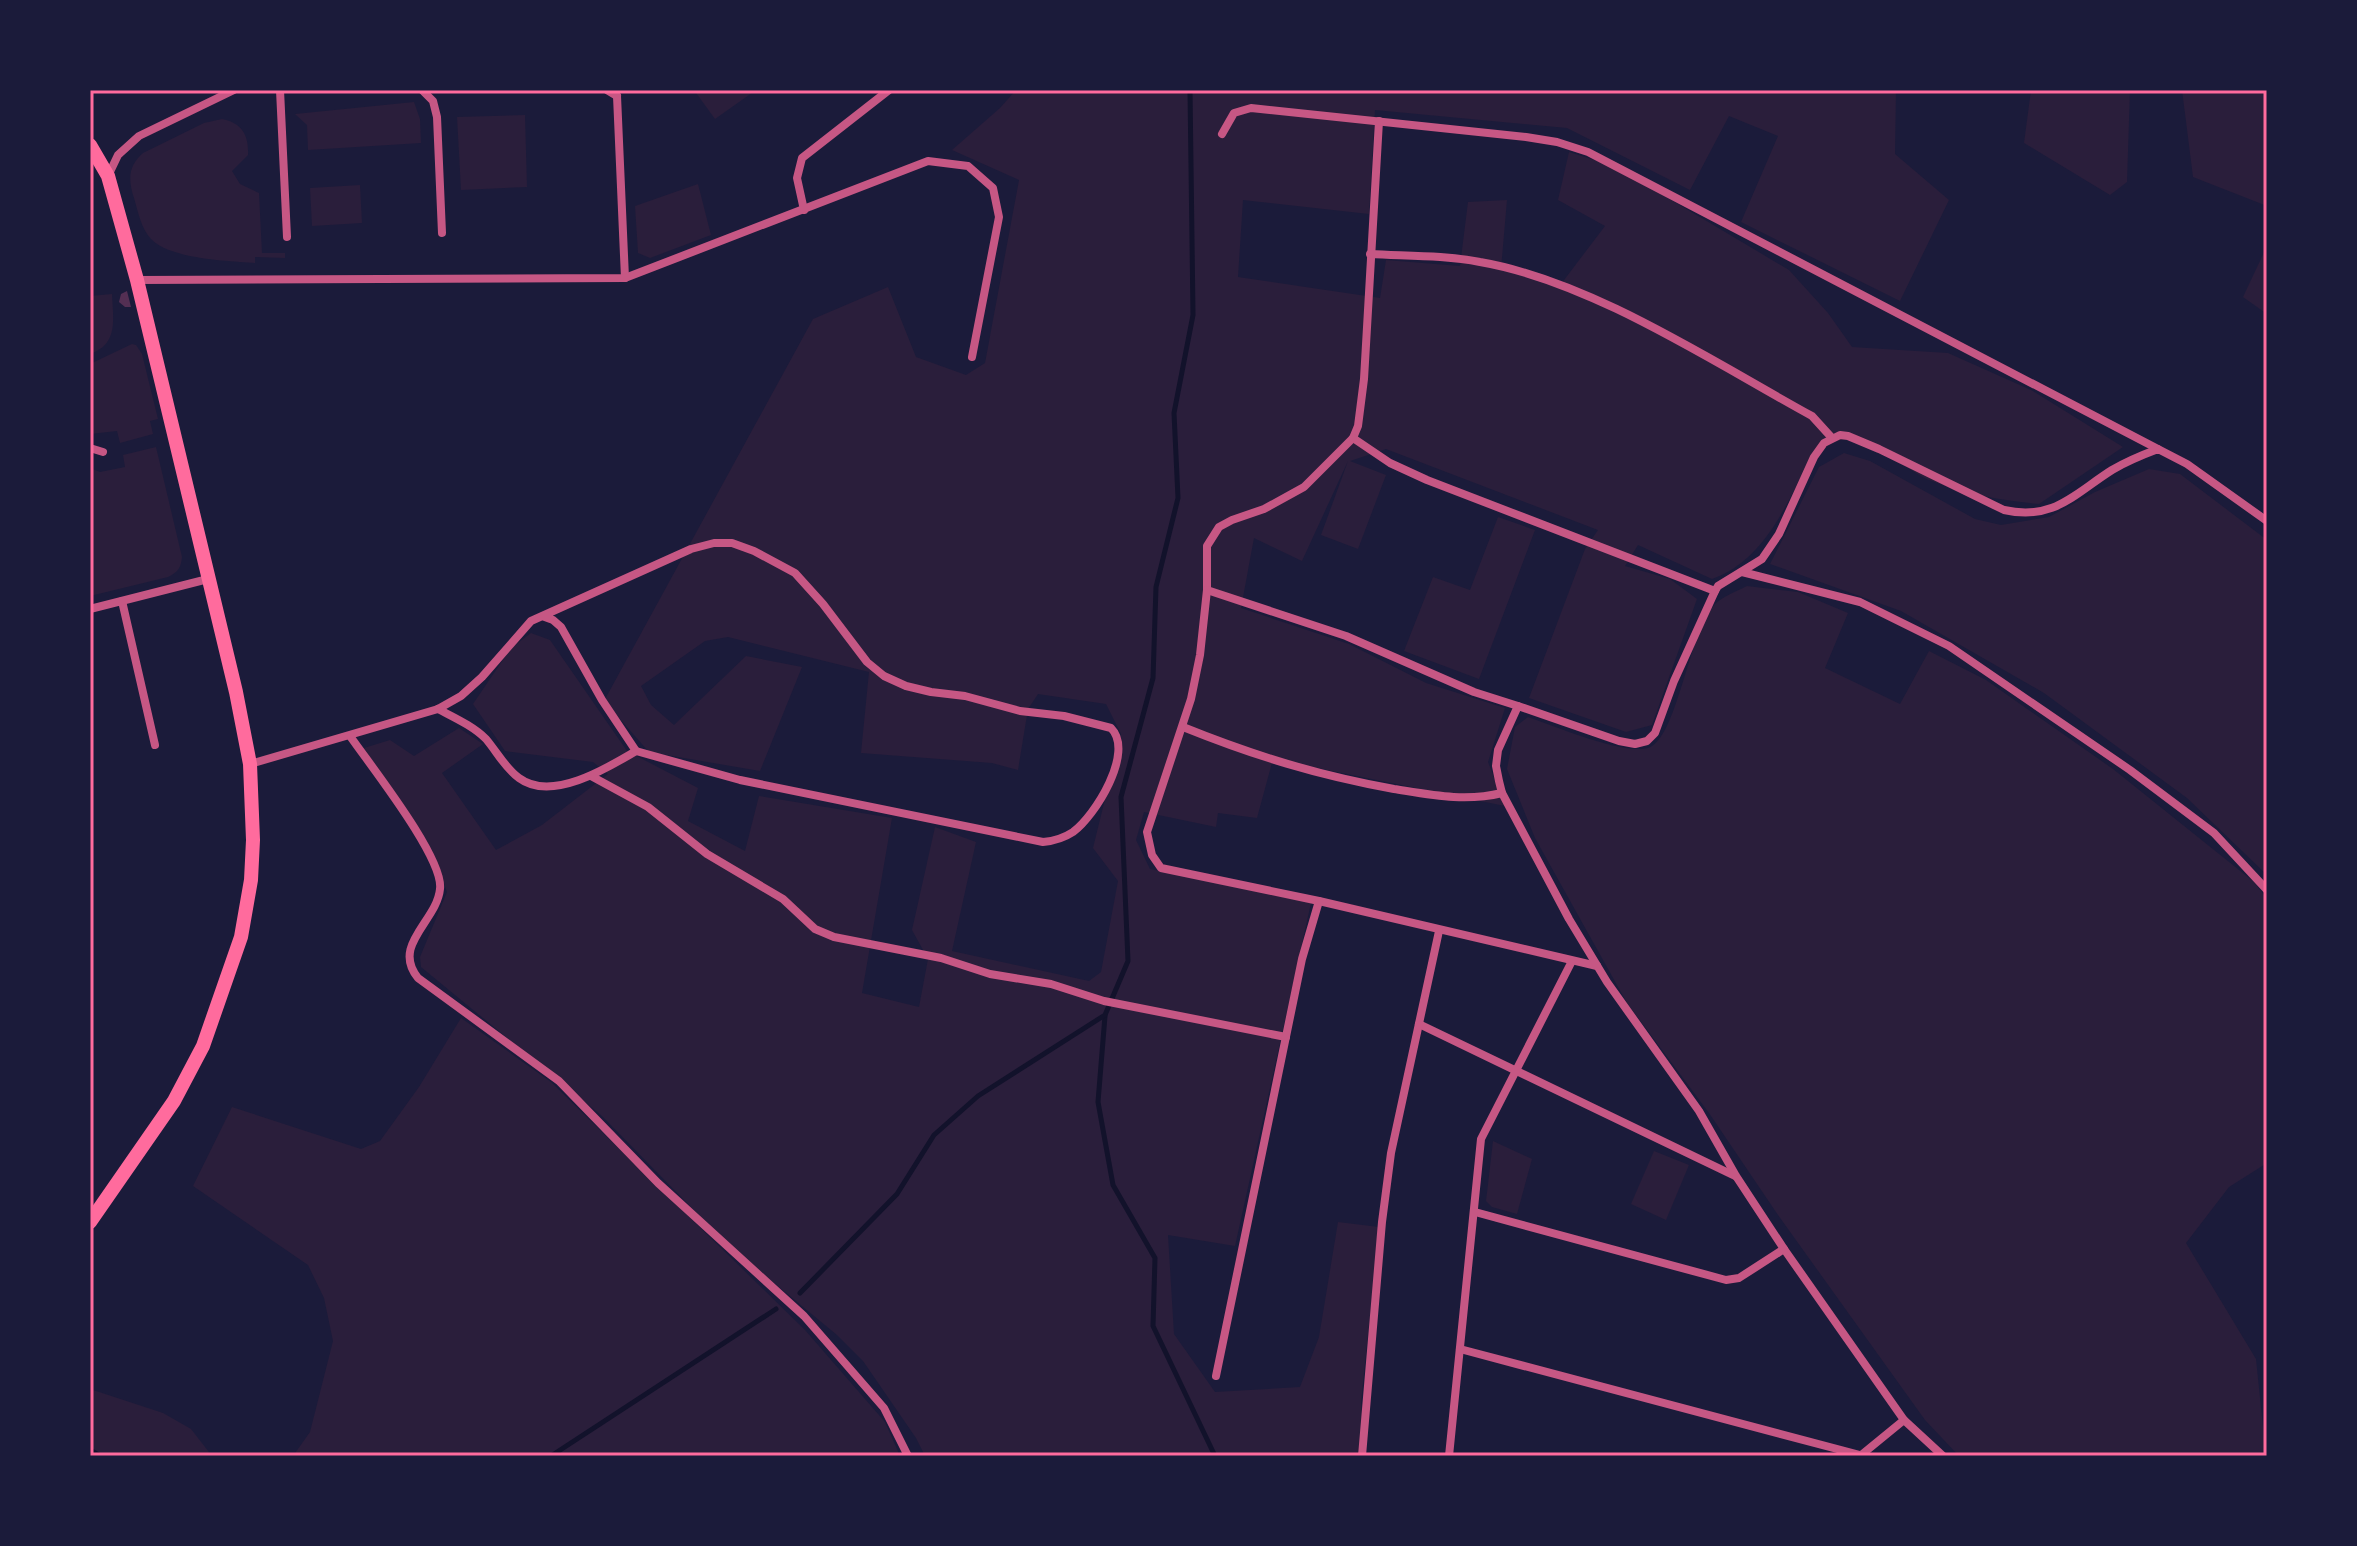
<svg xmlns="http://www.w3.org/2000/svg" width="2357" height="1546" font-family="Arial,sans-serif">
<style>
.green{fill:#2a1e3b}
.lines{fill:none;stroke-linecap:round;stroke-linejoin:round}
.stream{stroke:#12122b;stroke-width:5}
.building{fill:#542f53}
.minor{stroke:#c65784;stroke-width:8}
.primary{stroke:#ff6b9d;stroke-width:14}
.neatline{fill:none;stroke:#ff6b9d;stroke-width:3}
</style>
<rect width="100%" height="100%" fill="#1b1b3a"/>
<!-- green -->
<g class="green">
<path d="M 694,90 L 756,90 L 715,119 Z"/>
<path d="M 1016,90 L 1896,90 L 1895,154 L 1949,200 L 1900,301 L 1741,222 L 1778,136 L 1729,116 L 1690,190 L 1567,128 L 1375,110 L 1369,214 L 1243,200 L 1238,277 L 1380,298 L 1386,260 L 1460,266 L 1468,202 L 1507,200 L 1501,269 L 1558,288 L 1605,226 L 1558,200 L 1569,152 L 1614,166 L 1789,270 L 1828,313 L 1852,347 L 1948,353 L 2031,390 L 2123,447 L 2039,504 C 2002,500 1967,495 1932,481 C 1898,469 1868,422 1829,445 C 1818,451 1813,454 1807,465 C 1784,510 1762,561 1712,579 L 1638,545 L 1625,566 L 1670,579 L 1697,599 L 1652,725 L 1626,732 L 1529,698 L 1585,549 L 1598,530 L 1386,449 L 1350,461 L 1386,475 L 1358,549 L 1321,535 L 1348,461 L 1302,561 L 1254,538 L 1241,608 L 1349,644 L 1426,683 L 1505,708 L 1488,762 L 1505,806 L 1273,759 L 1257,818 L 1218,813 L 1216,827 L 1144,812 L 1136,840 L 1150,869 L 1311,903 L 1235,1246 L 1168,1235 L 1174,1334 L 1215,1392 L 1300,1387 L 1319,1337 L 1338,1222 L 1379,1227 L 1361,1403 L 1366,1456 L 925,1456 L 916,1438 L 863,1361 L 837,1335 L 728,1245 L 602,1116 L 421,967 L 420,957 L 447,892 L 432,850 L 364,748 L 390,740 L 414,756 L 459,728 L 483,744 L 442,773 L 496,850 L 542,825 L 608,774 L 593,762 L 505,751 L 473,704 L 511,648 L 531,633 L 550,640 L 627,751 L 698,788 L 688,821 L 745,851 L 759,796 L 892,818 L 862,993 L 919,1007 L 928,959 L 912,930 L 935,827 L 976,842 L 952,951 L 1089,981 L 1101,972 L 1118,881 L 1093,848 L 1121,734 L 1106,704 L 1038,694 L 1028,709 L 1018,770 L 992,763 L 861,753 L 869,672 L 728,637 L 705,641 L 641,686 L 651,705 L 674,725 L 746,656 L 802,667 L 760,771 L 649,752 L 604,701 L 813,319 L 888,287 L 916,357 L 966,375 L 985,363 L 1019,180 L 952,150 L 1000,108 Z"/>
<path d="M 2031,90 L 2130,90 L 2127,182 L 2110,195 L 2024,143 Z"/>
<path d="M 2182,90 L 2267,90 L 2267,206 L 2193,177 Z"/>
<path d="M 414,102 L 420,119 L 421,143 L 308,150 L 307,125 L 295,114 Z"/>
<path d="M 525,115 L 527,187 L 461,190 L 457,117 Z"/>
<path d="M 222,119 C 242,123 249,135 248,155 L 232,171 L 240,184 L 259,193 L 262,253 L 285,253 L 285,258 L 255,257 L 255,263 C 228,261 170,259 151,239 C 141,228 138,212 134,198 C 128,180 128,166 143,153 L 204,123 Z"/>
<path d="M 698,184 L 711,235 L 650,258 L 638,253 L 635,206 Z"/>
<path d="M 360,185 L 362,223 L 312,226 L 310,188 Z"/>
<path d="M 2267,246 L 2267,314 L 2243,297 Z"/>
<path d="M 112,294 C 113,319 119,344 90,354 L 90,296 Z"/>
<path d="M 132,344 L 136,345 L 142,354 L 158,419 L 150,421 L 153,434 L 120,443 L 117,431 L 90,434 L 90,364 Z"/>
<path d="M 156,447 L 182,557 C 181,568 178,572 168,577 L 90,596 L 90,468 L 100,472 L 125,467 L 123,455 Z"/>
<path d="M 1844,453 L 1870,461 L 1975,519 L 2001,525 L 2049,517 L 2095,492 L 2149,469 L 2180,474 L 2267,540 L 2267,875 L 2187,798 L 2044,693 L 1901,611 L 1770,564 L 1819,467 Z"/>
<path d="M 1498,517 L 1535,530 L 1479,679 L 1404,651 L 1433,577 L 1470,590 Z"/>
<path d="M 1747,586 L 1798,592 L 1848,613 L 1825,668 L 1900,704 L 1929,651 L 1986,680 L 2113,769 L 2254,882 L 2267,899 L 2267,1163 L 2229,1187 L 2186,1243 L 2256,1359 L 2266,1456 L 1959,1456 L 1925,1420 L 1778,1215 L 1709,1113 L 1627,1003 L 1535,838 L 1507,769 L 1515,727 L 1528,717 C 1555,726 1622,755 1648,748 C 1677,740 1689,631 1715,604 C 1722,597 1737,591 1747,586 Z"/>
<path d="M 461,1018 L 551,1082 L 805,1330 L 885,1422 L 900,1456 L 293,1456 L 310,1432 L 333,1341 L 324,1298 L 308,1265 L 193,1186 L 232,1107 L 361,1149 L 380,1141 L 419,1087 Z"/>
<path d="M 1493,1141 L 1532,1159 L 1517,1214 L 1492,1207 L 1486,1201 Z"/>
<path d="M 1654,1151 L 1689,1165 L 1666,1220 L 1631,1204 Z"/>
<path d="M 90,1389 L 163,1413 L 191,1429 L 212,1456 L 90,1456 Z"/>
</g>
<g class="lines">
<!-- stream -->
<g class="stream">
<path d="M 1105,1016 L 1098,1102 L 1113,1185 L 1155,1258 L 1153,1326 L 1215,1456"/>
<path d="M 800,1293 L 897,1194 L 934,1135 L 978,1096 L 1105,1015 L 1128,961 L 1121,797 L 1153,678 L 1156,587 L 1178,498 L 1174,413 L 1193,315 L 1190,90"/>
<path d="M 90,1450 L 100,1456"/>
<path d="M 551,1456 L 776,1309"/>
</g>
</g>
<!-- building -->
<path class="building" d="M 127,291 L 131,307 L 125,307 L 119,302 L 121,294 Z"/>
<g class="lines">
<!-- minor -->
<g class="minor">
<path d="M 280,90 L 287,237"/>
<path d="M 422,90 L 433,101 L 437,117 L 442,233"/>
<path d="M 607,90 L 617,96"/>
<path d="M 617,96 L 625,278"/>
<path d="M 1379,121 L 1364,379 L 1358,426 L 1353,438 L 1304,487 L 1264,509 L 1232,520 L 1219,527 L 1207,546 L 1207,590 L 1346,636 L 1474,692 L 1518,706"/>
<path d="M 1222,134 L 1234,113 L 1251,108 L 1526,137 L 1557,142 L 1588,152 L 2158,449"/>
<path d="M 108,176 L 118,155 L 139,136 L 234,90"/>
<path d="M 804,210 L 797,178 L 802,158 L 889,90"/>
<path d="M 1370,254 C 1406,256 1444,255 1480,262 C 1591,281 1713,362 1812,416 L 1832,438"/>
<path d="M 137,280 L 625,278 L 928,161 L 968,166 L 993,188 L 999,217 L 972,357"/>
<path d="M 1353,438 L 1390,463 L 1427,480 L 1715,591"/>
<path d="M 90,448 L 103,452"/>
<path d="M 1742,572 L 1860,602 L 1949,646 L 2130,770 L 2214,833 L 2267,890"/>
<path d="M 1207,590 L 1200,655 L 1191,699 L 1147,832 L 1152,855 L 1161,868 L 1319,901 L 1597,966"/>
<path d="M 122,601 L 155,745"/>
<path d="M 90,609 L 208,579"/>
<path d="M 438,709 C 455,718 473,726 486,739 C 497,752 505,768 519,778 C 551,802 606,769 636,751"/>
<path d="M 1183,727 C 1255,756 1317,775 1394,789 C 1432,795 1465,802 1502,793"/>
<path d="M 350,736 C 370,765 444,858 440,889 C 437,921 391,945 418,978 L 559,1081 L 658,1183 L 804,1316 L 884,1408 L 908,1456"/>
<path d="M 250,764 L 438,709 L 461,696 L 482,677 L 531,621 L 691,549 L 714,543 L 732,543 L 754,551 L 795,573 L 823,604 L 867,662 L 884,676 L 906,686 L 931,692 L 965,696 L 1020,711 L 1064,716 L 1111,728 C 1135,752 1095,816 1073,832 C 1064,838 1054,841 1043,842 L 740,780 L 636,751 L 602,700 L 561,627 L 553,620 L 542,616"/>
<path d="M 591,776 L 648,807 L 707,854 L 783,899 L 815,929 L 834,937 L 941,958 L 990,974 L 1051,984 L 1104,1001 L 1286,1037"/>
<path d="M 1419,1024 L 1735,1176"/>
<path d="M 1475,1212 L 1726,1280 L 1739,1278 L 1784,1249"/>
<path d="M 1460,1349 L 1860,1455"/>
<path d="M 1216,1376 L 1302,959 L 1319,901"/>
<path d="M 1362,1456 L 1382,1222 L 1391,1153 L 1439,931"/>
<path d="M 1449,1456 L 1481,1139 L 1572,961"/>
<path d="M 1860,1456 L 1904,1420"/>
<path d="M 1943,1456 L 1904,1420 L 1784,1249 L 1736,1176 L 1699,1111 L 1607,982 L 1569,919 L 1502,793 L 1499,781 L 1496,766 L 1498,750 L 1518,706 L 1619,741 L 1635,744 L 1647,741 L 1655,733 L 1674,681 L 1715,591 L 1718,586 L 1762,559 L 1779,534 L 1814,457 L 1824,443 L 1840,435 L 1848,436 L 1879,449 L 2004,510 C 2054,521 2074,494 2112,470 C 2127,461 2142,455 2158,449 L 2187,464 L 2267,521"/>
</g>
<!-- primary -->
<path class="primary" d="M 90,145 L 108,176 L 137,280 L 236,692 L 250,764 L 253,840 L 251,880 L 241,937 L 203,1046 L 174,1101 L 90,1222"/>
</g>
<!-- border -->
<rect width="2357" height="1546" fill="none" stroke="#1b1b3a" stroke-width="184"/>
<rect x="92" y="92" width="2173" height="1362" class="neatline"/>
</svg>
